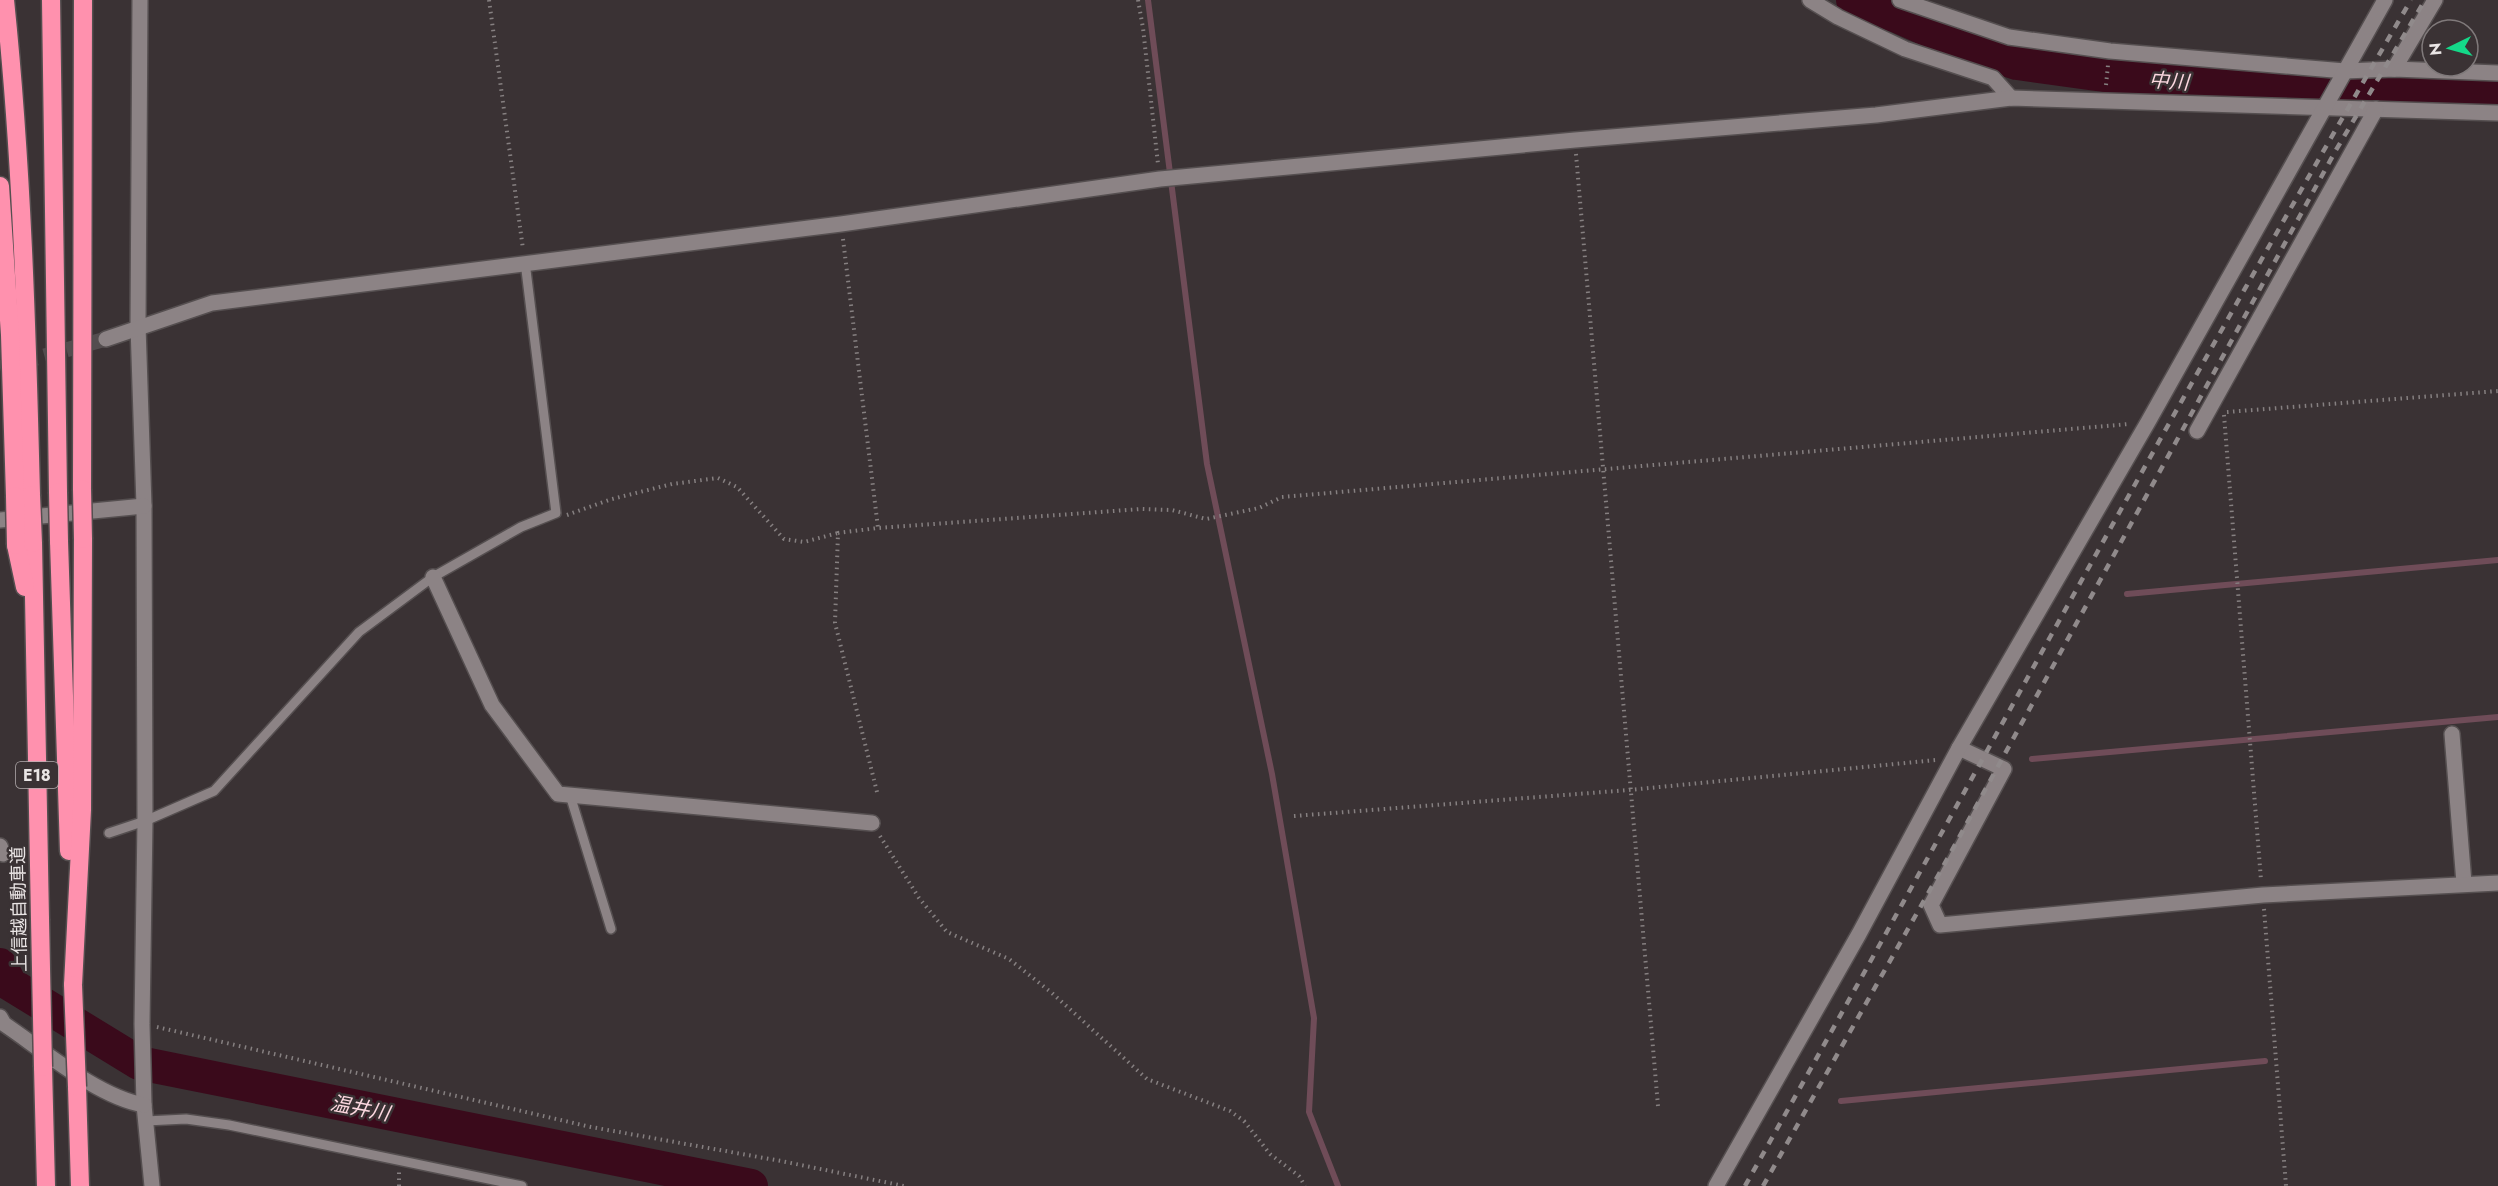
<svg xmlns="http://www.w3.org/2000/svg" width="2498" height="1186" font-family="Jost,'Noto Sans JP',sans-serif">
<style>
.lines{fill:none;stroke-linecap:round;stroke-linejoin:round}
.stream{stroke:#6f4c58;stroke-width:6}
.river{stroke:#3a0a1b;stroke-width:34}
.minor-tunnel{stroke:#544d4f;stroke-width:15;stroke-dasharray:15 8;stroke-linecap:butt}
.service-casing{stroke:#554f50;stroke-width:12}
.minor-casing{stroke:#554f50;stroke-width:18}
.motorway-casing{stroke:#554f50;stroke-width:21}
.path{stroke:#868081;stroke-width:4;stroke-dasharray:1.5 4.5;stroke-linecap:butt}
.service{stroke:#8c8385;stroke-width:9}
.minor{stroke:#8c8385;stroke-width:15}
.motorway{stroke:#ff91ae;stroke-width:18}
.rail{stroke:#908a8b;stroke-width:4.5;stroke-dasharray:8 8;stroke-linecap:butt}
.motorway-bridge-casing{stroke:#554f50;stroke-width:21;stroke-linecap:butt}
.motorway-bridge{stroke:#ff91ae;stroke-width:18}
.labels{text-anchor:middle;stroke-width:5;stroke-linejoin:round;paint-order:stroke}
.shield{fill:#3a3234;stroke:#b5afb0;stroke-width:1.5}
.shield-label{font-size:16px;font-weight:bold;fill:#eae5e5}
.street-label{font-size:18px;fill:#eae5e5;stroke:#3a3234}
.water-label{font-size:20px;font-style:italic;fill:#fdd8e0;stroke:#3a3234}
</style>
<rect width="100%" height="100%" fill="#3a3234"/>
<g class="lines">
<!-- stream -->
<g class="stream">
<path d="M 1148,0 L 1207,464 L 1272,774 L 1314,1018 L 1309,1112 L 1338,1186"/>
<path d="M 2127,594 L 2498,560"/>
<path d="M 2032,759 L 2498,717"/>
<path d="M 0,994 L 10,984"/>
<path d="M 1841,1101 L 2265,1061"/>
</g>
<!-- river -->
<g class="river">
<path d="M 1853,0 L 1897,16 L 1960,44 L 2017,63 L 2118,77 L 2256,87 L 2498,93"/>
<path d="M 0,965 L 10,984 L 139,1063 L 751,1186"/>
</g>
<!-- minor-tunnel -->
<path class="minor-tunnel" d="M 0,368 L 106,339"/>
<!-- service casing -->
<g class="service-casing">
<g id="service">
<path d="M 570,795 L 611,929"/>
<path d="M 109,833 L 145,821 L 214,791 L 359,632 L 433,577 L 521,527 L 556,513 L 525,262"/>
<path d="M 0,856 L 3,854 L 17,857"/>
<path d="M 146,1121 L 186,1119 L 229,1125 L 522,1186"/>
</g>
</g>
<!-- minor casing -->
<g class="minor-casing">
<g id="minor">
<path d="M 140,0 L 138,326 L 144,506 L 145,821 L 142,1024 L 144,1105 L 152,1186"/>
<path d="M 1810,0 L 1838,17 L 1905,49 L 1993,78 L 2011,98"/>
<path d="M 1900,0 L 2009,37 L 2110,51 L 2345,71 L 2394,69 L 2498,73"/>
<path d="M 2394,69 L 2435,0"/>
<path d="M 106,339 L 212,303 L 841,224 L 1160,179 L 1575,140 L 1876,115 L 2011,98 L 2498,113"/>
<path d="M 2197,431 L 2376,109"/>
<path d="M 0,520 L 144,506"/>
<path d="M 433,577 L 492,705 L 558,794 L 872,823"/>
<path d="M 2452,734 L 2464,883"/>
<path d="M 1959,748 L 2004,769 L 1931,905 L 1940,925 L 2263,895 L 2498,883"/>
<path d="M 0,846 L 3,854"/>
<path d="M 0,1017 L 4,1024 C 44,1051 98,1097 144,1105"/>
<path d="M 1716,1186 L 1859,934 L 1959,748 L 2148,422 L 2385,0"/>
</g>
</g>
<!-- motorway casing -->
<g class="motorway-casing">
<g id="motorway">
<path d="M 5,0 C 22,164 27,330 31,495"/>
<path d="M 51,0 L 58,492"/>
<path d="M 0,186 L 10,335 L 15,496"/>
<path d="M 82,489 L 83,0"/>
<path d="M 59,541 L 69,851"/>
<path d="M 33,543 L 40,919"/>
<path d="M 16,545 L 25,587"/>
<path d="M 73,985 L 82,810 L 83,539"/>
<path d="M 43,1067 L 46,1186"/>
<path d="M 77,1087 L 80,1186"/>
</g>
</g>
<!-- path -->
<g class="path">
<path d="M 489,0 L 523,249"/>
<path d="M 1138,0 L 1143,28 L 1158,164"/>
<path d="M 2106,85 L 2108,65"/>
<path d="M 1576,154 L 1658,1106"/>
<path d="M 843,239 L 878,528"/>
<path d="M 2227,412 L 2498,391"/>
<path d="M 2224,415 L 2261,880"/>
<path d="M 567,515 L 612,499 L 672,484 L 718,478 L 737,487 L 784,539 L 804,542 L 838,533"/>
<path d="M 877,792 L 835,623 L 838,533 L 878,528 L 1141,509 L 1172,510 L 1206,519 L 1259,508 L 1282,497 L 2129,424"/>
<path d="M 1294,816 L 1629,790 L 1936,760"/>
<path d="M 880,836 L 919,898 L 947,932 L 1009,959 L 1052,993 L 1147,1079 L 1230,1111 L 1244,1121 L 1270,1154 L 1299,1176 L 1305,1186"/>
<path d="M 2264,909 L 2286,1186"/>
<path d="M 157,1027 L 591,1127 L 781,1161 L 904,1186"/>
<path d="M 399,1186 L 399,1172"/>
</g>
<!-- service -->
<use href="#service" class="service"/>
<!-- minor -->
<use href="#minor" class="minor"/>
<!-- motorway -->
<use href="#motorway" class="motorway"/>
<!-- rail -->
<g class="rail">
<path d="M 1745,1186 C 1967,791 2182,391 2411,0"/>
<path d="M 1763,1186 L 1939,874 L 2336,150 L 2425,0"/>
</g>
<!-- motorway-bridge casing -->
<g class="motorway-bridge-casing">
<g id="motorway-bridge">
<path d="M 82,489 L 83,539"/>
<path d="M 58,492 L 59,541"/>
<path d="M 31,495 L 33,543"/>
<path d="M 15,496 L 16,545"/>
<path d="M 40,919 L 43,1067"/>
<path d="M 73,985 L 77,1087"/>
</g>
</g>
<!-- motorway-bridge -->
<use href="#motorway-bridge" class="motorway-bridge"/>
</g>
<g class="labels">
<!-- shield labels -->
<rect class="shield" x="16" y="762" width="42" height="26" rx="4.5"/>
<g class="shield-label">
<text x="37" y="781">E18</text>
</g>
<!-- street labels -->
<g class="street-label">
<text transform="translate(19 909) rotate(-91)" y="6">上信越自動車道</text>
</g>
<!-- water labels -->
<g class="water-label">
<text transform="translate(2169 81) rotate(4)" y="7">中川</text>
<text transform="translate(360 1108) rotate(11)" y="7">温井川</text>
</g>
</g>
<!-- north arrow -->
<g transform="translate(2450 48) rotate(265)"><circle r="28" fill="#3a3234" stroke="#807a7b" stroke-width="1.5"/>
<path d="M0-4.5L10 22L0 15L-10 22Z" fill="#14d989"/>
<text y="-9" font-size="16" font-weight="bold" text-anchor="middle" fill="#eae5e5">N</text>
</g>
</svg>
